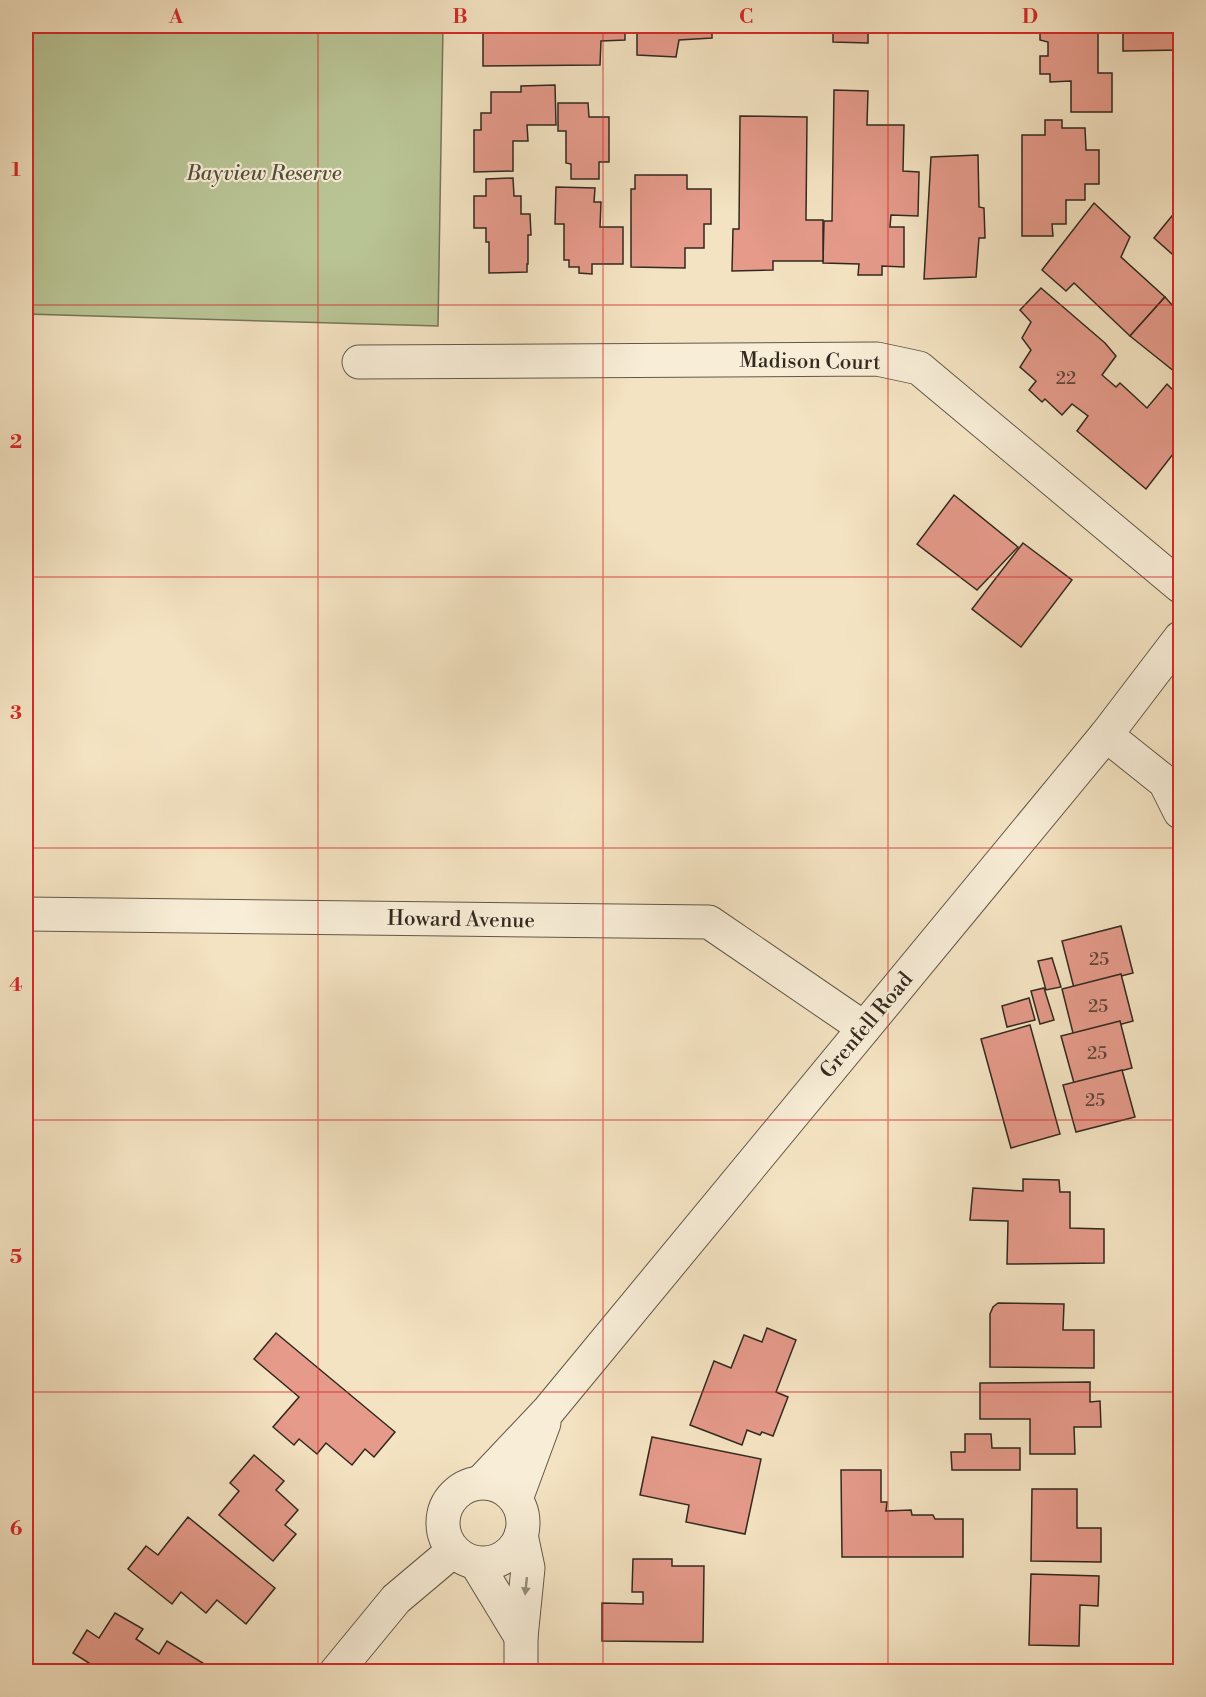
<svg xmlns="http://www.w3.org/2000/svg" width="1206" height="1697" font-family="'Libre Bodoni',serif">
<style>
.green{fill:#b9c495;stroke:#75765a;stroke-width:1.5}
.building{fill:#e59a8a;stroke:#31291f;stroke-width:1.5}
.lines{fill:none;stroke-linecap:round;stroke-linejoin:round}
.minor-casing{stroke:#625848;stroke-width:35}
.minor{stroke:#f8edd7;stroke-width:33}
.oneway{fill:#948b7b}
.grid{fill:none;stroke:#d62828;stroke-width:1.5;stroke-opacity:0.55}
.labels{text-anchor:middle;stroke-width:4.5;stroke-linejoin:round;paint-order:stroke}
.number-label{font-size:18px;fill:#5e453a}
.park-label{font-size:21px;font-style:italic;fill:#53503c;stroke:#f8edd7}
.street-label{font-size:21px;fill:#31291f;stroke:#f8edd7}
.neatline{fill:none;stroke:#d62828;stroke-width:2}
.grid-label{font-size:20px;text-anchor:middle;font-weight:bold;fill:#d62828}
</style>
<rect width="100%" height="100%" fill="#f4e3c2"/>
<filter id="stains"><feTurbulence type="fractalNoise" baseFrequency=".00333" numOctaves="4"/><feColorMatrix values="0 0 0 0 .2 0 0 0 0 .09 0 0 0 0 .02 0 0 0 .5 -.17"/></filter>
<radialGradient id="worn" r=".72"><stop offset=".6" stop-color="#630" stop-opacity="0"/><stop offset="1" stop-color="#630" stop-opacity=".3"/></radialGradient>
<!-- green -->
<path class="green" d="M 26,26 L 443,26 L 438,326 L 26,314 Z"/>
<!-- building -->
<g class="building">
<path d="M 483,26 L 525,26 L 525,33 L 542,33 L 542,26 L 625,26 L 625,40 L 601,41 L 600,65 L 483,66 Z"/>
<path d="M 637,26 L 712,26 L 712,38 L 679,40 L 676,57 L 637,55 Z"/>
<path d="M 737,26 L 808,26 L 808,28 L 737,27 Z"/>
<path d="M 833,26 L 868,26 L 868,43 L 833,42 Z"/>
<path d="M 1040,26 L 1088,26 L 1088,30 L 1098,30 L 1098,73 L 1112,73 L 1112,112 L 1071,112 L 1071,81 L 1050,82 L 1050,74 L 1040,74 L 1040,56 L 1048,56 L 1048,42 L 1040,40 Z"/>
<path d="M 1123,26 L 1180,26 L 1180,50 L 1123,51 Z"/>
<path d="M 555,85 L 556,125 L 527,125 L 528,141 L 513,141 L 513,171 L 474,172 L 474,130 L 481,130 L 481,113 L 491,113 L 491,92 L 521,92 L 521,86 Z"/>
<path d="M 834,90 L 868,91 L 867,125 L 904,125 L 903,171 L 919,172 L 918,216 L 891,215 L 890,227 L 904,227 L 904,267 L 882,266 L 882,275 L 858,275 L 859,264 L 823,263 L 824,221 L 832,221 Z"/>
<path d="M 558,103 L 588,103 L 589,117 L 609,117 L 609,162 L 599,162 L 599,179 L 571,179 L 571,164 L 566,163 L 566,131 L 558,131 Z"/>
<path d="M 740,116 L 807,117 L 806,220 L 823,220 L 823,261 L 773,261 L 773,270 L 732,271 L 733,229 L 739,229 Z"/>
<path d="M 1045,120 L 1062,120 L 1062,128 L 1085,128 L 1086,150 L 1099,150 L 1099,184 L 1085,184 L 1085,200 L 1066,200 L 1066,224 L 1052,224 L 1053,236 L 1022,236 L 1022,135 L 1045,135 Z"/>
<path d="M 978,155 L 979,207 L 984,208 L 985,238 L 979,238 L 976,277 L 924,279 L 931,157 Z"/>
<path d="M 635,175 L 687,175 L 687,189 L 711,189 L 711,224 L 704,224 L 704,248 L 685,248 L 685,268 L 631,267 L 631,189 L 635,189 Z"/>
<path d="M 513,178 L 514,196 L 521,196 L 521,214 L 530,214 L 531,235 L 528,235 L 528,264 L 527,264 L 527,272 L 489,273 L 489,242 L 486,242 L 486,228 L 474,228 L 474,196 L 486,196 L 486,179 Z"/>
<path d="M 556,187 L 595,188 L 594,202 L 601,202 L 600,227 L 623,227 L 623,264 L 592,264 L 592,274 L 579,273 L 579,267 L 569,267 L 569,260 L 564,260 L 564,224 L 555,224 Z"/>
<path d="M 1094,203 L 1130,237 L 1121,257 L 1165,297 L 1130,336 L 1074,283 L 1066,291 L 1042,270 Z"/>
<path d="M 1180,206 L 1180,261 L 1154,238 Z"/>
<path d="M 1041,288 L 1105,343 L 1116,356 L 1102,375 L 1116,387 L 1120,383 L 1147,408 L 1167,384 L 1180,397 L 1180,445 L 1146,489 L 1077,431 L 1088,416 L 1072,404 L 1062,415 L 1045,399 L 1042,402 L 1029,390 L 1036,381 L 1020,367 L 1031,350 L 1022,338 L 1031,322 L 1020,310 Z"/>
<path d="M 1165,297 L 1180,314 L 1180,376 L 1130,336 Z"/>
<path d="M 954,495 L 1018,547 L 977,590 L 917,544 Z"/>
<path d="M 1023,543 L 1072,580 L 1021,647 L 972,609 Z"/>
<path d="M 1121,926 L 1133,973 L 1074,988 L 1062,941 Z"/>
<path d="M 1052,958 L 1061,987 L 1046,990 L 1038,961 Z"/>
<path d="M 1121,974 L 1133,1021 L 1074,1037 L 1062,989 Z"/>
<path d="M 1044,988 L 1054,1020 L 1040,1024 L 1031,991 Z"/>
<path d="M 1029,998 L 1035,1020 L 1007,1027 L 1002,1006 Z"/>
<path d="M 1120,1021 L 1132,1068 L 1074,1083 L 1061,1036 Z"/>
<path d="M 1030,1025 L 1060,1134 L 1011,1148 L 981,1039 Z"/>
<path d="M 1122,1070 L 1135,1117 L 1076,1132 L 1063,1085 Z"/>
<path d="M 1023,1179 L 1059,1180 L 1060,1192 L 1070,1192 L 1070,1228 L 1104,1229 L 1104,1263 L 1007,1264 L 1008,1221 L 970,1220 L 973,1188 L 1023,1191 Z"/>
<path d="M 998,1303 L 1064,1304 L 1063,1330 L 1094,1330 L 1094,1368 L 990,1367 L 990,1314 L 993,1307 Z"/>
<path d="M 767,1328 L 796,1340 L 776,1392 L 788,1397 L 773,1436 L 762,1432 L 760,1435 L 747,1430 L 742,1445 L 690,1425 L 714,1361 L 731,1368 L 744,1335 L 762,1342 Z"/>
<path d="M 276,1333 L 395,1432 L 374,1457 L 365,1449 L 352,1465 L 326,1443 L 317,1454 L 299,1439 L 294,1445 L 273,1427 L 299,1397 L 254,1359 Z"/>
<path d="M 1090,1382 L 1090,1402 L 1100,1401 L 1101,1427 L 1074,1427 L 1075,1454 L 1030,1454 L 1030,1419 L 980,1419 L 980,1383 Z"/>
<path d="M 965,1434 L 991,1434 L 992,1448 L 1020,1448 L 1020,1470 L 952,1470 L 951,1452 L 965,1452 Z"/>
<path d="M 652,1437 L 761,1459 L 745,1534 L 686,1522 L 689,1505 L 640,1495 Z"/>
<path d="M 254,1455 L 284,1481 L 276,1490 L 298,1510 L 285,1525 L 296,1534 L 273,1561 L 219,1515 L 239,1491 L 230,1483 Z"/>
<path d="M 841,1470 L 881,1470 L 881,1502 L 887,1502 L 886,1511 L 911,1510 L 912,1515 L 933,1515 L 935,1519 L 963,1519 L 963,1557 L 842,1557 Z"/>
<path d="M 1032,1489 L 1077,1489 L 1077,1528 L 1101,1528 L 1101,1562 L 1031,1561 Z"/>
<path d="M 188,1517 L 275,1588 L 246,1624 L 217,1600 L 206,1613 L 181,1592 L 172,1604 L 128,1569 L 146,1546 L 158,1555 Z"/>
<path d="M 633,1559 L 672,1559 L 672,1566 L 704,1566 L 703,1642 L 602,1641 L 602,1603 L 643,1604 L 643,1592 L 632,1592 Z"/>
<path d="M 1031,1574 L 1099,1576 L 1098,1606 L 1080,1605 L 1079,1646 L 1029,1645 Z"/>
<path d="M 115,1613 L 143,1629 L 136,1639 L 159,1654 L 167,1641 L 206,1665 L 202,1672 L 103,1672 L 73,1653 L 87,1630 L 99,1638 Z"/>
<rect x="650" y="1669" width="40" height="3"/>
</g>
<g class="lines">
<!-- minor casing -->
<g class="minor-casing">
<g id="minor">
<path d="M 359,362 L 877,359 L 919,368 L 1180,586"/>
<path d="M 1106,735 L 1165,782 L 1180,812"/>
<path d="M 26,914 L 709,922 L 864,1028"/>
<path d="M 481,1482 L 549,1410 L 1106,735 L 1180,638"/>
<circle cx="483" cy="1523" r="40"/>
<path d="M 516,1499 L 544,1423"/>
<path d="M 476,1563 L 521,1637"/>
<path d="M 336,1672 L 396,1599 L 453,1551"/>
<path d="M 521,1672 L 521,1637 L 528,1568 L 521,1535"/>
</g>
</g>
<!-- minor -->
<use href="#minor" class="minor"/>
</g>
<!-- one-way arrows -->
<defs><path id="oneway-solid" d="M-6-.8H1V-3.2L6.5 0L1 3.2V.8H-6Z" transform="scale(1.5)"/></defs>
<use class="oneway" href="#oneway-solid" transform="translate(526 1586) rotate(96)"/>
<!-- grid -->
<path class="grid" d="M 318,26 L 318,1672M 603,26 L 603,1672M 888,26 L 888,1672M 26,305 L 1180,305M 26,577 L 1180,577M 26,848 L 1180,848M 26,1120 L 1180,1120M 26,1392 L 1180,1392"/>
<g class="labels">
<!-- number labels -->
<g class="number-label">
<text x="1066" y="384">22</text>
<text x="1099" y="965">25</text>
<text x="1098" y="1012">25</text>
<text x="1097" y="1059">25</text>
<text x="1095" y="1106">25</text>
</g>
<!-- park labels -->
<g class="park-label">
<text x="264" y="180">Bayview Reserve</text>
</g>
<!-- street labels -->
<g class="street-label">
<text transform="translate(810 361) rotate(1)" y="7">Madison Court</text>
<text transform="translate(461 919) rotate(1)" y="7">Howard Avenue</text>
<text transform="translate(866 1025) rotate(-50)" y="7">Grenfell Road</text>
</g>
</g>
<!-- margin -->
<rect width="1206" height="1697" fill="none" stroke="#f4e3c2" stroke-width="66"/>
<rect x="33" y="33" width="1140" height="1631" class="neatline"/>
<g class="grid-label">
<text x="176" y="23">A</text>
<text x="460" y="23">B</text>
<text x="746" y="23">C</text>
<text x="1030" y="23">D</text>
<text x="16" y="176">1</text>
<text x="16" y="448">2</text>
<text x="16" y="719">3</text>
<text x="16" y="991">4</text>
<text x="16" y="1263">5</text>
<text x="16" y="1535">6</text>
</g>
<rect width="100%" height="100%" filter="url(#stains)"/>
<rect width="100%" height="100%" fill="url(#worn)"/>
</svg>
